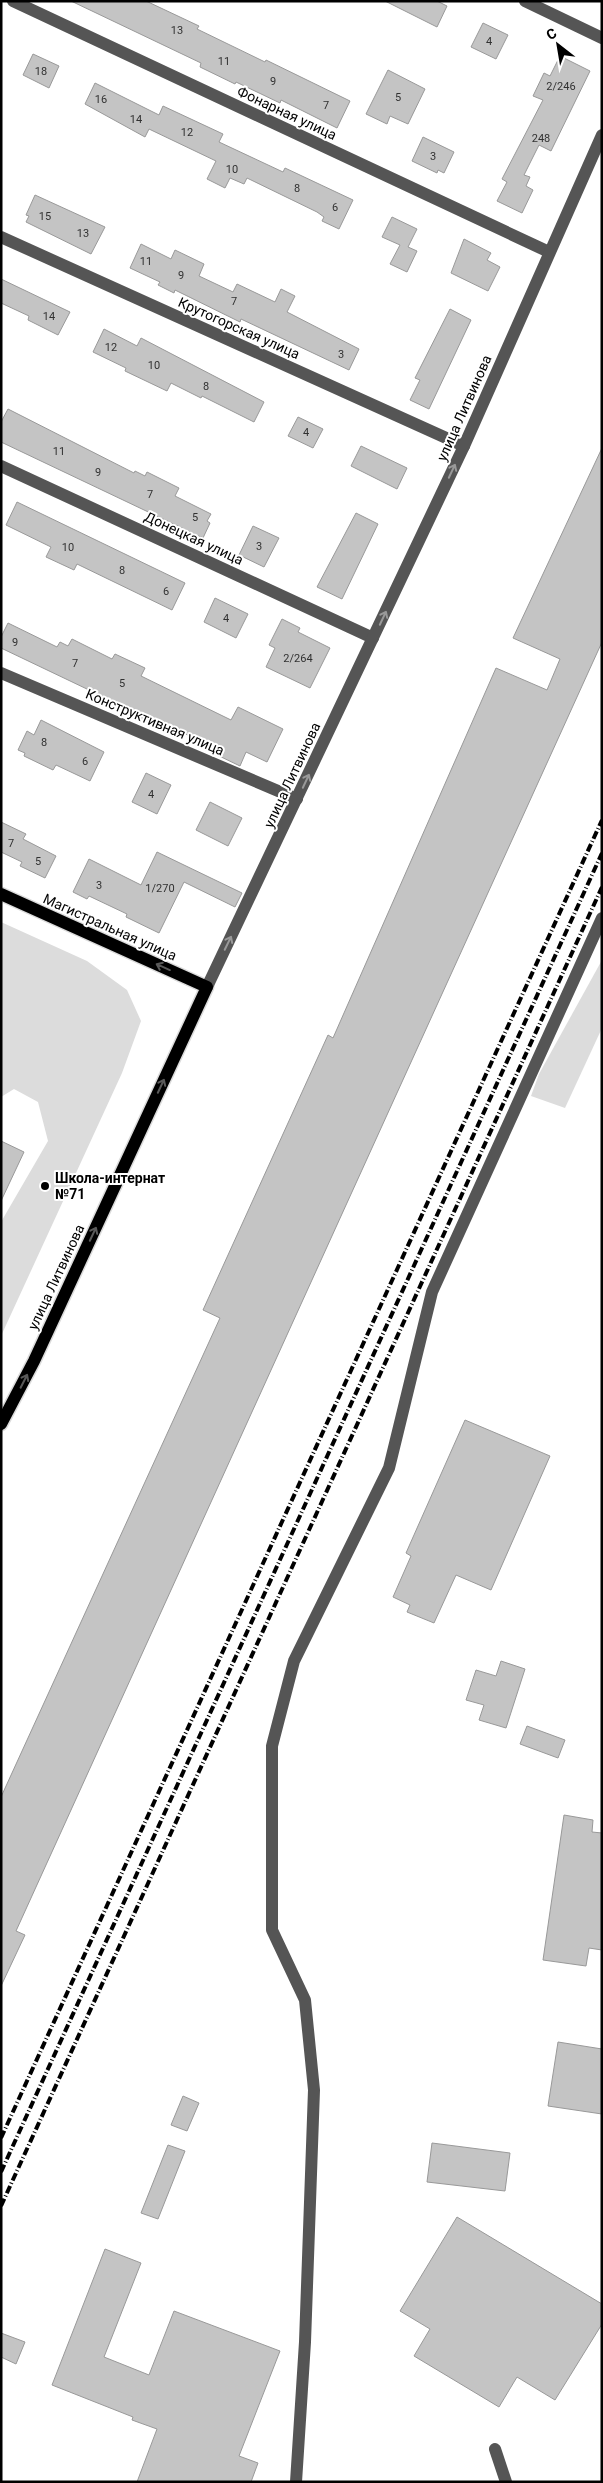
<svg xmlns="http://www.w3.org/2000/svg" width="603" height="2483" font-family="Roboto,sans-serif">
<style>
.green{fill:#dcdcdc}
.building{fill:#c4c4c4;stroke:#999}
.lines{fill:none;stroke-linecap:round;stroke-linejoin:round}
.major-casing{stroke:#dbdbdb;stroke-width:15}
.minor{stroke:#555;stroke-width:12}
.major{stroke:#000;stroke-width:12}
.rail{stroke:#000;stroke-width:4;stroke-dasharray:8 2.5 1 2.5;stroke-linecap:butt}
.oneway{stroke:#999}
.oneway2{stroke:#595959}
.poi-dot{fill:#000;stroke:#fff;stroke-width:2}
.labels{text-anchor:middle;stroke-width:4;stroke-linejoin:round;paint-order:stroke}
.number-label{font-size:11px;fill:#313131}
.street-label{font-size:14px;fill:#000;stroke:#fff}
.poi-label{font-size:14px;font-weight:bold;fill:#000;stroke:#fff;text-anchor:start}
</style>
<rect width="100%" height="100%" fill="#fff"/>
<!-- green -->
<g class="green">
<path d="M 1,922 L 87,961 L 127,990 L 141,1021 L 122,1073 L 1,1336 L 1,1222 L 48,1141 L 38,1102 L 14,1089 L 1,1097 Z"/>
<path d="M 602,960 L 602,1028 L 565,1108 L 531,1096 L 539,1074 Z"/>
</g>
<!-- building -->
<g class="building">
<path d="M 71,1 L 146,1 L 199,26 L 197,29 L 265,62 L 266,60 L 350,101 L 337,128 L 281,100 L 280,103 L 236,82 L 235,84 L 200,67 L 201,63 Z"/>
<path d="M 385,1 L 437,1 L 447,6 L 437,27 Z"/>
<path d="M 483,23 L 508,35 L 496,59 L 471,47 Z"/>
<path d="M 33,54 L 59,66 L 49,88 L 23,75 Z"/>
<path d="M 560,56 L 590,71 L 551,151 L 539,145 L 524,175 L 530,177 L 526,186 L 533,190 L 522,213 L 497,201 L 507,182 L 502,179 L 543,100 L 533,96 L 544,73 L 550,76 Z"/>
<path d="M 388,70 L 425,89 L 408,124 L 390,116 L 387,124 L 366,114 Z"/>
<path d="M 95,83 L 159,115 L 163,106 L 223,134 L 219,142 L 283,172 L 285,168 L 353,200 L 339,229 L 322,221 L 324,217 L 317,212 L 247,178 L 244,184 L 230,178 L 225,188 L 207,179 L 216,161 L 149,129 L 145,137 L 85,104 Z"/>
<path d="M 423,137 L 454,152 L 444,173 L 438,170 L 437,173 L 412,161 Z"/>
<path d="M 35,195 L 105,227 L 91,254 L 26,222 L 29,216 L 26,215 Z"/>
<path d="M 392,217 L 417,229 L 408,247 L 417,251 L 407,272 L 390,264 L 400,245 L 382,237 Z"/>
<path d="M 464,239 L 491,253 L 487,260 L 500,267 L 488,291 L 451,273 Z"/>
<path d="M 141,244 L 171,259 L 175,250 L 204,264 L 199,276 L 233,292 L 237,284 L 275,302 L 281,289 L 295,296 L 287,312 L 359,349 L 349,370 L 241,319 L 240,322 L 175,290 L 174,293 L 158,285 L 160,282 L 130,268 Z"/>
<path d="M 1,279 L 70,312 L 58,335 L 28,320 L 29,316 L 1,303 Z"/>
<path d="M 450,309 L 471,320 L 429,409 L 410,400 L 420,380 L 415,378 Z"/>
<path d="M 104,329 L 137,346 L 141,338 L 264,402 L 254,422 L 202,396 L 201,398 L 171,383 L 167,391 L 125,371 L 126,368 L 93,352 Z"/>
<path d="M 8,409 L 134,473 L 135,471 L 145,476 L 147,472 L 179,488 L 175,496 L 211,514 L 207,521 L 210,523 L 203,538 L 1,442 L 1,422 Z"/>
<path d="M 298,417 L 323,429 L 313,448 L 288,436 Z"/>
<path d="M 361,446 L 407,468 L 397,489 L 351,466 Z"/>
<path d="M 602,448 L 602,642 L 16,1931 L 25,1935 L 1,1986 L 1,1797 L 220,1318 L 203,1310 L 328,1035 L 333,1038 L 496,668 L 547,690 L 560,659 L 513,638 Z"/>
<path d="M 17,502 L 185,583 L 172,610 L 77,564 L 74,570 L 46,557 L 51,547 L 6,525 Z"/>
<path d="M 356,513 L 378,524 L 342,599 L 317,587 Z"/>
<path d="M 253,526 L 279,538 L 264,567 L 239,555 Z"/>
<path d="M 215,598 L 248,614 L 236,638 L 204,622 Z"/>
<path d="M 282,619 L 300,628 L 298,632 L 330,648 L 310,688 L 266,667 L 275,648 L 269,645 Z"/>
<path d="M 8,623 L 57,647 L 60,642 L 68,646 L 72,639 L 112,659 L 115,654 L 145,668 L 141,676 L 231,720 L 238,707 L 283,729 L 267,762 L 246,752 L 240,766 L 215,754 L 217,749 L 158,721 L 155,726 L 131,714 L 133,711 L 1,648 L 1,637 Z"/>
<path d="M 41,720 L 104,752 L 90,781 L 56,765 L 53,770 L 24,756 L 25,753 L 18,750 L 27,731 L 34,735 Z"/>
<path d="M 146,773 L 171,785 L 157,814 L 132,802 Z"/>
<path d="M 210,802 L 242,818 L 228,846 L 196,830 Z"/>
<path d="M 1,822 L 26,834 L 23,839 L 56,856 L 45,878 L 20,866 L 22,862 L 1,852 Z"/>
<path d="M 157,852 L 242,893 L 235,907 L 184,882 L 159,933 L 126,917 L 127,914 L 89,896 L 87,899 L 73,892 L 89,859 L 141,885 Z"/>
<path d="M 1,1141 L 24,1152 L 1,1201 Z"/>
<path d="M 465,1420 L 550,1456 L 491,1590 L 456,1575 L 434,1623 L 407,1612 L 410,1605 L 393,1597 L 411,1556 L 406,1553 Z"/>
<path d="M 501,1661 L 525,1669 L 506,1728 L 479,1720 L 484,1705 L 466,1700 L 476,1670 L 496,1676 Z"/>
<path d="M 527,1726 L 565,1740 L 558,1758 L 520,1744 Z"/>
<path d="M 564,1815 L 593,1820 L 592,1832 L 602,1833 L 602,1950 L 589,1948 L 586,1966 L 543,1960 Z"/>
<path d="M 558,2042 L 602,2049 L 602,2114 L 548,2106 Z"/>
<path d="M 183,2096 L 199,2103 L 187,2131 L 171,2125 Z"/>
<path d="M 432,2143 L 510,2153 L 505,2191 L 427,2182 Z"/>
<path d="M 168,2145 L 185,2151 L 158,2219 L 141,2213 Z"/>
<path d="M 457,2217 L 602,2304 L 602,2324 L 555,2400 L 517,2377 L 499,2407 L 414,2356 L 430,2329 L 400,2311 Z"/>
<path d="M 105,2249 L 141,2263 L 104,2357 L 149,2375 L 174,2311 L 280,2351 L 239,2456 L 258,2463 L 251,2482 L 137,2482 L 157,2429 L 132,2420 L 133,2417 L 52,2385 Z"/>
<path d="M 1,2333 L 25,2342 L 16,2364 L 1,2357 Z"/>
</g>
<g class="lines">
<!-- major casing -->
<g class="major-casing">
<path id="major" d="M 1,894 L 207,987 L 34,1361 L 1,1424"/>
</g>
<!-- minor -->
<g class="minor">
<path d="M 13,1 L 549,252"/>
<path d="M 525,1 L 602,38"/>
<path d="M 1,237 L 464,446"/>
<path d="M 1,466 L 373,638"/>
<path d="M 1,673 L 297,799"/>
<path d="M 207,987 L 464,446 L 602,135"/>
<path d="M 495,2449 L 506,2482"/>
<path d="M 296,2482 L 305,2342 L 314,2090 L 305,2000 L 272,1930 L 272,1746 L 294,1661 L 389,1468 L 432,1292 L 602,918"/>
</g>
<!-- major -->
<use href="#major" class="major"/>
<!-- rail -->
<g class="rail">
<path d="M 1,2138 L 602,820"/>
<path d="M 1,2172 L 602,853"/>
<path d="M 1,2206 L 602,887"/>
</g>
</g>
<!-- one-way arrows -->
<defs><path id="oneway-shaft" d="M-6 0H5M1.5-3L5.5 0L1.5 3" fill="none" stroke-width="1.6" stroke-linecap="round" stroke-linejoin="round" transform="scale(1.25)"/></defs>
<g class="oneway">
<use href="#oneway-shaft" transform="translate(452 471) rotate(-65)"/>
<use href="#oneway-shaft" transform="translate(383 618) rotate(-65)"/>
<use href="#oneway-shaft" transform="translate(306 781) rotate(-65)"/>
<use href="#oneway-shaft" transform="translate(228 943) rotate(-64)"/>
</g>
<g class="oneway2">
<use href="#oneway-shaft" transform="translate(163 967) rotate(-156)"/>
<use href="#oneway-shaft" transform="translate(161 1086) rotate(-65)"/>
<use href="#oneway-shaft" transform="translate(93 1234) rotate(-65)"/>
<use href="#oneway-shaft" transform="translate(24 1381) rotate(-63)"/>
</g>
<!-- markers -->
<circle class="poi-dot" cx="45" cy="1186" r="5"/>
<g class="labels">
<!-- number labels -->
<g class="number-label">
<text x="177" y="34">13</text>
<text x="489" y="45">4</text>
<text x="224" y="65">11</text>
<text x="41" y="75">18</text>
<text x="273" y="85">9</text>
<text x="561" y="90">2/246</text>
<text x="398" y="101">5</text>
<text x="101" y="103">16</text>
<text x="326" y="109">7</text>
<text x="136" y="123">14</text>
<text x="187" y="136">12</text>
<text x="541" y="142">248</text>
<text x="433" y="160">3</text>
<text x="232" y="173">10</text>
<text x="297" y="192">8</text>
<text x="335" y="211">6</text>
<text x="45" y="220">15</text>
<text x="83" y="237">13</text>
<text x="146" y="265">11</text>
<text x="181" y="279">9</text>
<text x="234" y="305">7</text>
<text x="49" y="320">14</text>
<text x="111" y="351">12</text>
<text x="341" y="358">3</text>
<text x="154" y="369">10</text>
<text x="206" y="390">8</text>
<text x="306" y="436">4</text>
<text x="59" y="455">11</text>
<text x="98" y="476">9</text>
<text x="150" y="498">7</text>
<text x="195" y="521">5</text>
<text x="259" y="550">3</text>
<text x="68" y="551">10</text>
<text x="122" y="574">8</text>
<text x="166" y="595">6</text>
<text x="226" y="622">4</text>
<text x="15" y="646">9</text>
<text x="298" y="662">2/264</text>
<text x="75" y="667">7</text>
<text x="122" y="687">5</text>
<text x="44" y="746">8</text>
<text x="85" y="765">6</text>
<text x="151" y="798">4</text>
<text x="11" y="847">7</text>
<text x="38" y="865">5</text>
<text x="99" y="889">3</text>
<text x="160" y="892">1/270</text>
</g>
<!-- street labels -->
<g class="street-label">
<text transform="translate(287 113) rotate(25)" y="5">Фонарная улица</text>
<text transform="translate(239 328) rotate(24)" y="5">Крутогорская улица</text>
<text transform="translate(464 408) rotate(-66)" y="5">улица Литвинова</text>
<text transform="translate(194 538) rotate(25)" y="5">Донецкая улица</text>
<text transform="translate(155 722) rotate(23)" y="5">Конструктивная улица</text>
<text transform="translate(292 775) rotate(-65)" y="5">улица Литвинова</text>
<text transform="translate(110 927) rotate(24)" y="5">Магистральная улица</text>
<text transform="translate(56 1277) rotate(-65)" y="5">улица Литвинова</text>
</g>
<!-- poi labels -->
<g class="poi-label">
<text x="55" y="1183">Школа-интернат<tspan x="55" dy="16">№71</tspan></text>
</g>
</g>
<!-- border -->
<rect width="603" height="2483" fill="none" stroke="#000000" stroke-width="5"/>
<!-- north arrow -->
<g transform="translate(558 45) rotate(329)" stroke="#ffffff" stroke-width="4" paint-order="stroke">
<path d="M0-4L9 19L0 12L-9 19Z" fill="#000000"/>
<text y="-8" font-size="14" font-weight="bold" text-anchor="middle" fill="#000000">С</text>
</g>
</svg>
